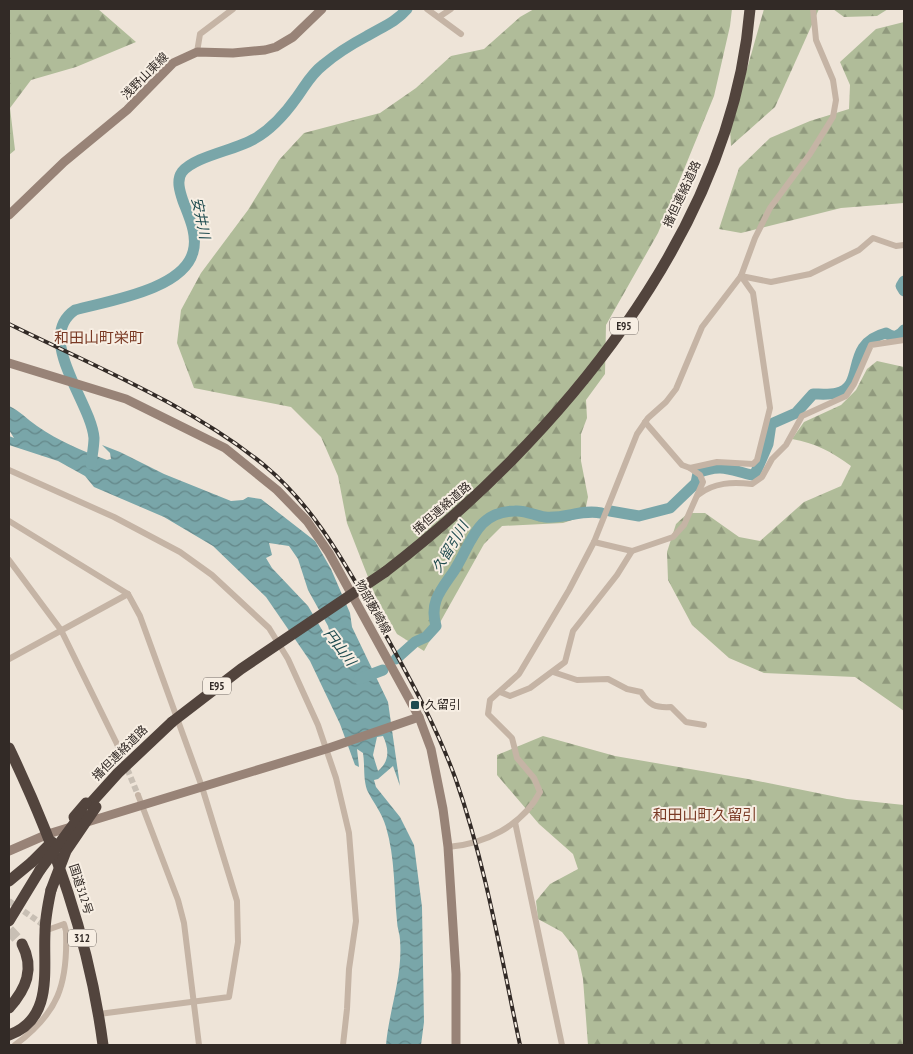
<svg xmlns="http://www.w3.org/2000/svg" width="913" height="1054" font-family="'PT Sans Narrow','Noto Sans JP',sans-serif">
<style>
.forest{fill:url(#forest-firs)}
.water{fill:url(#water-waves);fill-rule:evenodd}
.lines{fill:none;stroke-linecap:round;stroke-linejoin:round}
.river{stroke:#79a6a9;stroke-width:11}
.street-tunnel{stroke:#c8bfb4;stroke-width:6;stroke-dasharray:6 3;stroke-linecap:butt}
.highway-tunnel{stroke:#c8bfb4;stroke-width:11;stroke-dasharray:11 5.5;stroke-linecap:butt}
.street{stroke:#c5b4a5;stroke-width:6}
.secondary{stroke:#988377;stroke-width:9}
.highway{stroke:#52443d;stroke-width:11}
.rail-casing{stroke:#322a26;stroke-width:4}
.rail{stroke:#f7eee3;stroke-width:2;stroke-dasharray:5.5;stroke-linecap:butt}
.highway-bridge{stroke:#52443d;stroke-width:11}
.poi-dot{fill:#1f4b4f;stroke:#f7eee3;stroke-width:2}
.labels{text-anchor:middle;stroke-width:4;stroke-linejoin:round;paint-order:stroke}
.shield{fill:#f7eee3;stroke:#6d655f;stroke-width:1}
.shield-label{font-size:11px;font-weight:bold;fill:#322a26}
.street-label{font-size:12px;fill:#322a26;stroke:#f7eee3}
.poi-label{font-size:12px;fill:#322a26;stroke:#f7eee3;text-anchor:start}
.water-label{font-size:14px;font-style:italic;fill:#1f4b4f;stroke:#f7eee3}
.quarter-label{font-size:15px;fill:#7a3a25;stroke:#f7eee3}
</style>
<defs>
<pattern id="forest-firs" width="22" height="20" patternUnits="userSpaceOnUse" patternTransform="scale(1.25)"><rect width="22" height="20" fill="#b0bc99"/><path d="M5 1l3.5 6h-7zM16 11l3.5 6h-7z" fill="#90997d"/></pattern>
<pattern id="water-waves" width="16" height="10" patternUnits="userSpaceOnUse" patternTransform="scale(1.25)"><rect width="16" height="10" fill="#79a6a9"/><path d="M0 5q4-4 8 0t8 0" fill="none" stroke="#648789"/></pattern>
</defs>
<rect width="100%" height="100%" fill="#eee4d8"/>
<!-- forest -->
<g class="forest">
<path d="M 9,9 L 98,9 L 136,42 L 76,67 L 31,80 L 10,108 L 15,150 L 9,155 Z"/>
<path d="M 534,9 L 732,9 L 730,26 L 714,96 L 658,233 L 606,325 L 605,374 L 586,400 L 587,418 L 581,434 L 581,461 L 588,497 L 584,516 L 563,523 L 502,526 L 484,544 L 424,651 L 397,634 L 375,595 L 347,523 L 338,476 L 321,437 L 291,407 L 194,388 L 177,343 L 181,310 L 201,273 L 248,210 L 279,160 L 304,133 L 380,113 L 416,88 L 451,56 L 484,49 L 520,17 Z"/>
<path d="M 764,9 L 819,9 L 775,107 L 731,146 L 730,129 Z"/>
<path d="M 833,9 L 888,9 L 877,16 L 844,17 Z"/>
<path d="M 904,22 L 904,203 L 841,208 L 741,233 L 719,229 L 739,168 L 770,138 L 810,121 L 849,109 L 850,85 L 840,62 L 876,29 Z"/>
<path d="M 877,361 L 904,367 L 904,711 L 855,677 L 764,673 L 729,658 L 692,625 L 668,580 L 667,552 L 676,524 L 688,513 L 705,513 L 739,537 L 760,541 L 804,502 L 841,486 L 851,466 C 832,452 815,443 792,439 L 804,422 L 841,405 L 856,390 L 867,369 Z"/>
<path d="M 543,736 L 615,756 L 748,779 L 847,799 L 904,805 L 904,1045 L 588,1045 L 583,979 L 577,951 L 562,932 L 538,919 L 536,901 L 550,884 L 578,869 L 573,854 L 539,824 L 497,775 L 497,755 Z"/>
</g>
<!-- water -->
<path class="water" d="M 9,406 C 20,411 27,419 37,426 C 59,441 82,451 107,460 L 111,459 L 110,453 L 102,445 L 120,452 L 164,474 L 231,501 L 243,500 L 248,497 L 261,499 L 315,541 L 331,569 L 350,613 L 352,627 L 388,702 L 400,786 L 393,766 L 378,779 L 374,780 L 376,787 L 400,817 L 414,845 L 422,907 L 424,1022 L 421,1045 L 386,1045 C 389,1010 403,976 400,940 C 400,934 397,928 397,921 C 394,890 395,857 386,827 C 382,813 373,802 367,790 C 363,778 365,766 363,753 L 357,749 L 359,767 L 355,765 L 340,724 L 310,661 L 266,597 L 213,546 L 164,517 L 94,487 L 85,476 L 58,461 L 9,445 L 9,436 L 14,438 L 9,430 ZM 269,543 L 289,546 L 298,559 L 308,590 L 328,626 L 335,652 L 308,606 L 272,568 L 266,558 L 272,555 ZM 383,736 C 389,749 390,761 378,771 L 373,755 L 377,737 Z"/>
<g class="lines">
<!-- river -->
<g class="river">
<path d="M 904,281 L 901,286 L 904,291"/>
<path d="M 91,464 C 92,456 94,446 94,438 C 91,402 34,338 75,310 C 107,301 183,290 193,252 C 198,235 189,217 183,201 C 180,192 176,180 182,172 C 195,156 236,150 254,139 C 272,129 285,114 297,97 C 305,86 311,74 323,65 C 336,54 352,44 367,36 C 382,27 396,22 407,9"/>
<path d="M 610,511 L 639,516 L 670,508 L 696,483 L 698,473 C 721,463 730,470 752,475 L 755,474 L 768,444 L 771,424 L 796,413 L 813,394 C 820,394 829,395 837,393 C 867,386 843,344 886,333 C 893,338 899,337 904,330"/>
<path d="M 396,659 L 415,642 L 426,637 L 436,626 C 429,602 441,590 454,571 C 471,545 476,511 515,511 C 526,510 535,516 545,517 C 565,519 582,509 601,513"/>
<path d="M 359,679 L 383,670"/>
</g>
<!-- street-tunnel -->
<g class="street-tunnel">
<path d="M 117,744 L 138,795"/>
<path d="M 9,901 L 45,926"/>
</g>
<!-- highway-tunnel -->
<path class="highway-tunnel" d="M 9,930 L 22,944"/>
<!-- street -->
<g class="street">
<path d="M 427,9 L 461,34"/>
<path d="M 439,17 L 451,9"/>
<path d="M 197,52 L 200,34 L 233,9"/>
<path d="M 741,276 L 771,282 L 810,274 L 859,250 L 873,238 L 896,246 L 904,245"/>
<path d="M 645,422 L 682,465 L 690,468 L 717,462 L 753,464 L 757,460 L 770,408 L 753,293 L 741,276"/>
<path d="M 9,470 L 114,517 L 180,552 L 212,575 L 269,628 L 288,659 L 318,725 L 336,778 L 349,833 L 356,921 L 349,969 L 347,1009 L 343,1045"/>
<path d="M 698,495 C 714,482 733,482 752,484 L 762,477 L 772,459 L 786,445 L 802,416 L 846,396 L 854,384 L 871,345 L 904,340"/>
<path d="M 9,521 L 128,594 L 140,616 L 202,787 L 237,901 L 238,942 L 229,997 L 99,1014"/>
<path d="M 594,542 L 632,551"/>
<path d="M 9,560 L 61,630 L 117,744"/>
<path d="M 9,659 L 128,594"/>
<path d="M 553,672 L 577,680 L 608,679 L 627,689 L 641,692 C 649,705 655,708 671,707 L 686,722 L 704,725"/>
<path d="M 500,692 L 510,696 L 530,688 L 565,662 L 573,631 L 617,575 L 632,551 L 673,537 L 684,525 L 703,482 L 700,475 L 690,468"/>
<path d="M 138,795 L 178,900 L 184,923 L 199,1045"/>
<path d="M 515,822 L 562,1045"/>
<path d="M 448,847 C 485,844 522,826 540,792 L 534,778 L 517,758 L 512,738 L 488,714 L 490,700 L 519,674 L 569,590 L 594,542 L 637,434 L 648,418 L 666,402 L 676,389 L 702,327 L 741,276 L 755,238 L 770,208 L 810,154 L 833,117 L 836,100 L 833,80 L 816,40 L 813,9"/>
<path d="M 15,1045 C 58,1013 68,985 66,931 L 64,924 L 50,929"/>
</g>
<!-- secondary -->
<g class="secondary">
<path d="M 9,215 L 64,162 L 127,110 L 173,63 L 197,52 L 233,53 L 265,50 L 276,47 L 293,37 L 322,9"/>
<path d="M 9,363 L 126,399 L 225,448 L 277,490 L 307,521 L 329,553 L 419,717 L 431,749 L 443,809 L 448,847 L 456,974 L 456,1045"/>
<path d="M 9,851 L 48,834 L 326,749 L 419,717"/>
</g>
<!-- highway -->
<g class="highway">
<path d="M 385,572 C 556,441 732,233 750,9"/>
<path d="M 9,748 C 55,844 89,939 103,1045"/>
<path d="M 90,804 L 118,773 L 172,722"/>
<path d="M 9,881 L 32,862"/>
<path d="M 9,921 L 40,870"/>
<path d="M 9,1008 C 26,989 35,969 22,944"/>
<path d="M 9,1035 C 54,1019 43,970 45,933 C 45,918 48,904 51,890"/>
</g>
<!-- rail casing -->
<g class="rail-casing">
<path id="rail" d="M 9,324 C 94,366 190,405 264,465 C 311,504 340,555 370,607 C 401,663 434,719 456,780 C 486,866 501,956 520,1045"/>
</g>
<!-- rail -->
<use href="#rail" class="rail"/>
<!-- highway-bridge -->
<g class="highway-bridge">
<path d="M 172,722 L 241,669 L 385,572"/>
<path d="M 74,817 L 86,803"/>
<path d="M 32,862 L 52,842"/>
<path d="M 40,870 L 82,813"/>
<path d="M 51,890 L 66,851 L 96,807"/>
</g>
</g>
<!-- markers -->
<rect class="poi-dot" x="410" y="700" width="10" height="10" rx="2.5"/>
<g class="labels">
<!-- shield labels -->
<g class="shield">
<rect x="610" y="317.5" width="28" height="17" rx="4"/>
<rect x="203" y="677.5" width="28" height="17" rx="4"/>
<rect x="68" y="929.5" width="28" height="17" rx="4"/>
</g>
<g class="shield-label">
<text x="624" y="330">E95</text>
<text x="217" y="690">E95</text>
<text x="82" y="942">312</text>
</g>
<!-- street labels -->
<g class="street-label">
<text transform="translate(145 76) rotate(-45)" y="4">浅野山東線</text>
<text transform="translate(682 194) rotate(-65)" y="4">播但連絡道路</text>
<text transform="translate(442 508) rotate(-41)" y="4">播但連絡道路</text>
<text transform="translate(373 607) rotate(61)" y="4">物部藪崎線</text>
<text transform="translate(120 753) rotate(-45)" y="4">播但連絡道路</text>
<text transform="translate(81 889) rotate(72)" y="4">国道312号</text>
</g>
<!-- poi labels -->
<g class="poi-label">
<text x="425" y="709">久留引</text>
</g>
<!-- water labels -->
<g class="water-label">
<text transform="translate(201 218) rotate(78)" y="5">安井川</text>
<text transform="translate(450 547) rotate(-59)" y="5">久留引川</text>
<text transform="translate(340 647) rotate(53)" y="5">円山川</text>
</g>
<!-- quarter labels -->
<g class="quarter-label">
<text x="99" y="343">和田山町栄町</text>
<text x="705" y="820">和田山町久留引</text>
</g>
</g>
<!-- border -->
<rect width="913" height="1054" fill="none" stroke="#322a26" stroke-width="20"/>
</svg>
